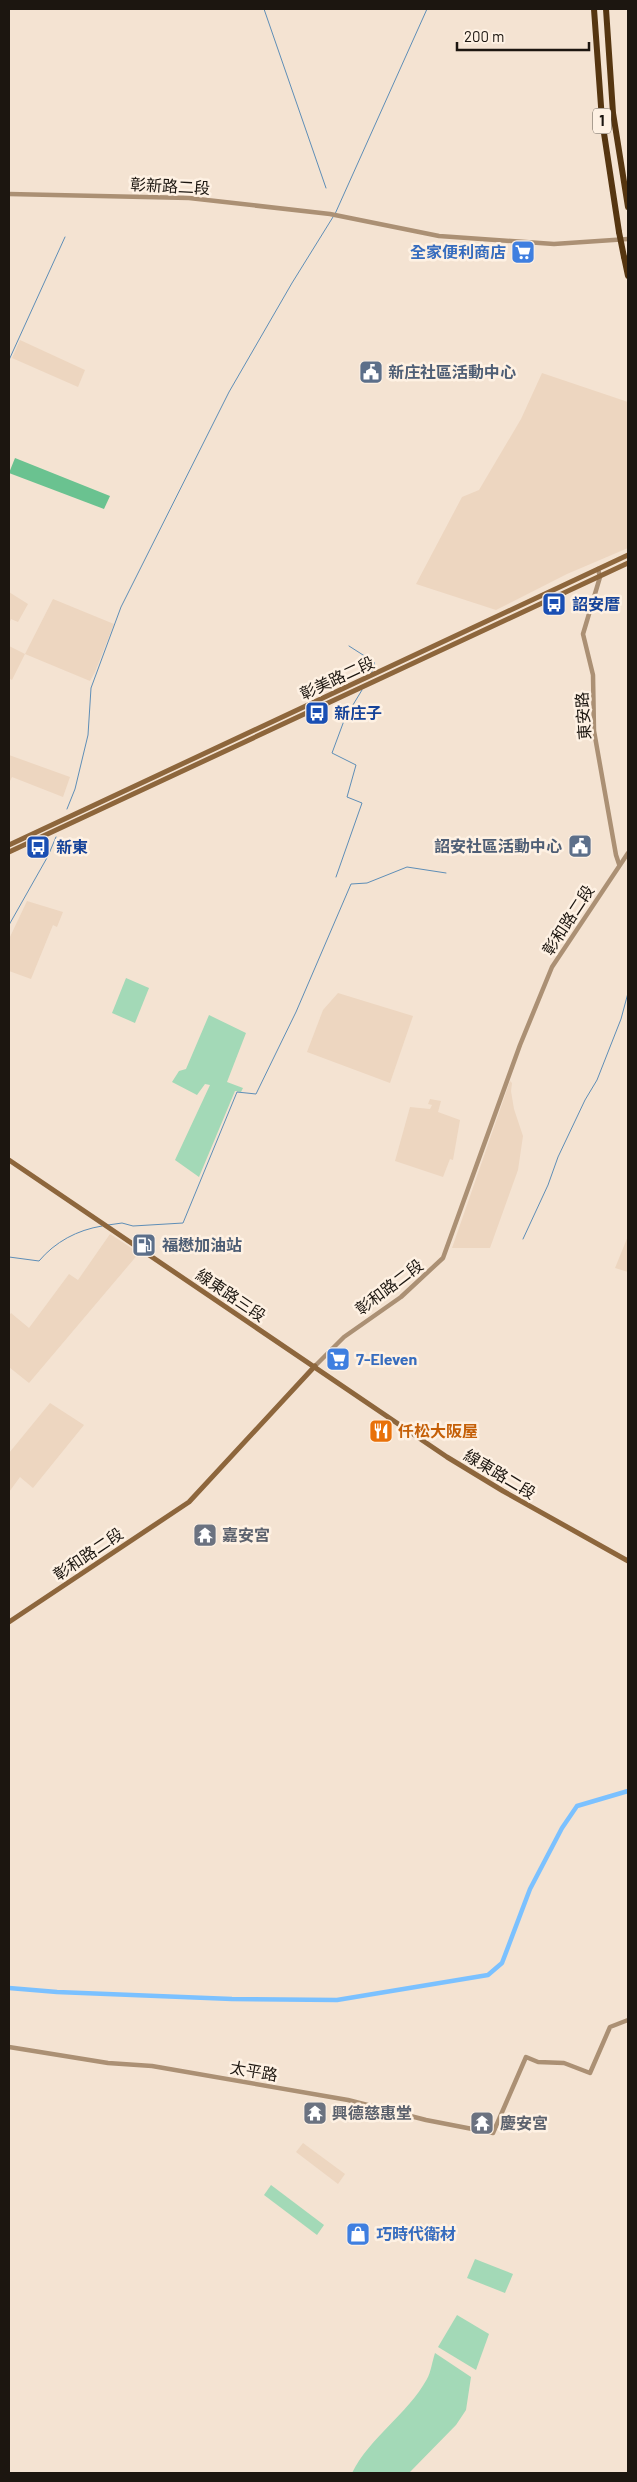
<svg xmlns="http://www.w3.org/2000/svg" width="637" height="2482" font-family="Barlow,'Noto Sans TC',sans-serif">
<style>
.built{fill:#edd6c0}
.green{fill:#a3d9b7}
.forest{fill:#6ac290}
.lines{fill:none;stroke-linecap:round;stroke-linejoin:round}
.stream{stroke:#5e8eb7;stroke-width:1}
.canal{stroke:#7bc1ff;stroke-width:4.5}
.tertiary{stroke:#ab9074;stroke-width:4.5}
.secondary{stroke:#8d663c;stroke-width:5}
.motorway{stroke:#553510;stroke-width:6}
.motorway-bridge{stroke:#553510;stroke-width:6}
.labels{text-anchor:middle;stroke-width:5;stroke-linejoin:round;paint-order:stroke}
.shield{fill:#fef1e3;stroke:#60584f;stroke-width:1}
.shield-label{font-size:15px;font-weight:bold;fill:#1c1610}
.street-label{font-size:16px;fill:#1c1610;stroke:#fef1e3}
.shop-label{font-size:16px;font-weight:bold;fill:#366cbe;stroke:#fef1e3;text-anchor:start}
.service-label{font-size:16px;font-weight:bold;fill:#4e5e75;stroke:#fef1e3;text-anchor:start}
.transit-label{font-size:16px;font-weight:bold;fill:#164399;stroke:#fef1e3;text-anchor:start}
.food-label{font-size:16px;font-weight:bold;fill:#c56008;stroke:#fef1e3;text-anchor:start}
.worship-label{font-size:16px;font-weight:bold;fill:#5b616d;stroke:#fef1e3;text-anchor:start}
</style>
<rect width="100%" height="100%" fill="#f4e3d2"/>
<!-- built -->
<g class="built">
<path d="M 20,340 L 85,370 L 78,387 L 12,358 Z"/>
<path d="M 542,373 L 628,402 L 628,548 L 567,574 L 496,610 L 416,584 L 462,497 L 479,490 L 521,419 Z"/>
<path d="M 9,592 L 28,604 L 18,622 L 11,619 L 9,624 Z"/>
<path d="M 53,599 L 114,624 L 95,672 L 90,681 L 25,654 L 12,680 L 9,678 L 9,646 L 25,654 Z"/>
<path d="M 9,755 L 70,777 L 63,797 L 12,777 L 9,783 Z"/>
<path d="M 27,901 L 63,912 L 57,927 L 53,925 L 31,979 L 9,971 L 9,939 Z"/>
<path d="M 338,993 L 413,1016 L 390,1083 L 307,1052 L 323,1010 Z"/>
<path d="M 510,1081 L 512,1083 L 511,1091 L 514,1109 L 523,1136 L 518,1170 L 490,1248 L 452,1248 Z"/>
<path d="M 430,1099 L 441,1101 L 438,1112 L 460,1120 L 453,1160 L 450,1159 L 443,1177 L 395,1161 L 410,1107 L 430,1109 L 432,1105 L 428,1104 Z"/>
<path d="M 110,1234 L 139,1253 L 29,1383 L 9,1367 L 9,1316 L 11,1313 L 29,1328 L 69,1274 L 78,1280 Z"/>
<path d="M 628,1236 L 628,1272 L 615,1268 Z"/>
<path d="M 50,1403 L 84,1425 L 33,1488 L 20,1477 L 9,1492 L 9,1453 Z"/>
<path d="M 303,2143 L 345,2174 L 338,2184 L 296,2152 Z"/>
</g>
<!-- green -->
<g class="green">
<path d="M 126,978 L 149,988 L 135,1023 L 112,1013 Z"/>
<path d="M 209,1015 L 246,1033 L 227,1082 L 243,1088 L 241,1092 L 235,1091 L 199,1177 L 175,1160 L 210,1085 L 205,1084 L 197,1095 L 172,1082 L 179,1071 L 186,1069 Z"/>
<path d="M 271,2185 L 324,2225 L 317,2235 L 264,2195 Z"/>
<path d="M 475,2259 L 513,2274 L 505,2293 L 467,2278 Z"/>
<path d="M 457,2315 L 489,2334 L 476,2370 L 438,2347 Z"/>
<path d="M 435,2353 L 471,2377 L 466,2410 L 456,2425 L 409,2473 L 352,2473 C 370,2437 407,2415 427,2379 C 431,2372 432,2362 435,2353 Z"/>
</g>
<!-- forest -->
<path class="forest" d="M 15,458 L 110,496 L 104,509 L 9,473 Z"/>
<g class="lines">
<!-- stream -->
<g class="stream">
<path d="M 264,9 L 326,188"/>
<path d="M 335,214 L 427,9"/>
<path d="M 9,360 L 65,237"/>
<path d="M 349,646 L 374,662 L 375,666 L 371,673"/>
<path d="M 67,809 L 75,789 L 88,735 L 91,688 L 121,607 L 229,392 L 292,283 L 333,217"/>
<path d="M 336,877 L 362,803 L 347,797 L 356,765 L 332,753 L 345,718 L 362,690"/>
<path d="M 9,925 L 48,856 L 56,837"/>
<path d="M 108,1225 L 122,1223 L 133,1226 L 183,1223 L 237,1092 L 256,1094 L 296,1012 L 351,884 L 367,883 L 407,867 L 446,873"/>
<path d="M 523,1239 L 548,1185 L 558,1157 L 585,1100 L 597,1080 L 621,1019 L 628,993"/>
<path d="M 9,1257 L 39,1261 C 55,1242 77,1230 102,1226"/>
</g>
<!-- canal -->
<path class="canal" d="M 9,1988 L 57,1992 L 232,1999 L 337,2000 L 488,1975 L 502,1963 L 530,1889 L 562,1828 L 577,1806 L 628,1791"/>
<!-- tertiary -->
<g class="tertiary">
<path d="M 9,194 L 189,198 L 330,214 L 439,236 L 554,244 L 628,239"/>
<path d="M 598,569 L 600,577 L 583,634 L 593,675 L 594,731 L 616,855 L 619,864"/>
<path d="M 315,1366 L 344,1337 L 401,1297 L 443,1258 L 520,1045 L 552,967 L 628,853"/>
<path d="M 9,2047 L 108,2063 L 152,2066 L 348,2100 L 426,2120 L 493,2133 L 526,2057 L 538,2062 L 564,2063 L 590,2073 L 610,2027 L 628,2020"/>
</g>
<!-- secondary -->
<g class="secondary">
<path d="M 9,845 L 628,555"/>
<path d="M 9,852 L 628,563"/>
<path d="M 9,1160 L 447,1457 L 503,1491 L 628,1561"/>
<path d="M 9,1622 L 189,1502 L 315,1366"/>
</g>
<!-- motorway -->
<g class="motorway">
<path d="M 594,9 L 602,120 L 619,232"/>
<path d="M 606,9 L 613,113 L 628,207"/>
<path d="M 624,257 L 628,276"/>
</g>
<!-- motorway-bridge -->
<path class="motorway-bridge" d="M 619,232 L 624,257"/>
</g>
<!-- icons -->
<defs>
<g id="supermarket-square" transform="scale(1.25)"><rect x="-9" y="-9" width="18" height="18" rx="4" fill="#3f7fe0" stroke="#fef1e3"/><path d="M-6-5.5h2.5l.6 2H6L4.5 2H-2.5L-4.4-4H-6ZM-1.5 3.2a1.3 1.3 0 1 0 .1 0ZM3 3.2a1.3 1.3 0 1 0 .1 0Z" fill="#fff"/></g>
<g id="civic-square" transform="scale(1.25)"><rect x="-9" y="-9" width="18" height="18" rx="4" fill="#5c6f8a" stroke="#fef1e3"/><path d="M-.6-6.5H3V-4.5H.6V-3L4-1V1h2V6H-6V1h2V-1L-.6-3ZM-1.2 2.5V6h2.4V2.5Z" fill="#fff"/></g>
<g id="bus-square" transform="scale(1.25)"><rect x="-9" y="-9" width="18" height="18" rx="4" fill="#1a4fb4" stroke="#fef1e3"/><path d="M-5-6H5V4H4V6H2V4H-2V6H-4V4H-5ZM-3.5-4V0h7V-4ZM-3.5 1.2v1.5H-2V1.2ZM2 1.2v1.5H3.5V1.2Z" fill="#fff"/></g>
<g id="fuel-square" transform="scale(1.25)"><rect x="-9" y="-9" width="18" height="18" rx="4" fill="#5c6f8a" stroke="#fef1e3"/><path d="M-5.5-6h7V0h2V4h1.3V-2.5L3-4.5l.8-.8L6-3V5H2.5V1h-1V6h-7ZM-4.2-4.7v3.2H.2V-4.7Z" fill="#fff"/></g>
<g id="restaurant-square" transform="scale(1.25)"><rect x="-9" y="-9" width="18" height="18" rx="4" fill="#e8710a" stroke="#fef1e3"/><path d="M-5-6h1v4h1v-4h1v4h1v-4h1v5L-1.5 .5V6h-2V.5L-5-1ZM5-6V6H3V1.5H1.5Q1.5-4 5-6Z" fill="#fff"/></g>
<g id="temple-square" transform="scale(1.25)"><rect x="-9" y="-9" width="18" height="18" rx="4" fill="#6b7280" stroke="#fef1e3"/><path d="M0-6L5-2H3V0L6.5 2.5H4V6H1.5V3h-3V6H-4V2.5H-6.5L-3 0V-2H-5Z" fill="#fff"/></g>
<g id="shop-square" transform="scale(1.25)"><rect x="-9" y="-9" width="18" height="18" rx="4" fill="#3f7fe0" stroke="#fef1e3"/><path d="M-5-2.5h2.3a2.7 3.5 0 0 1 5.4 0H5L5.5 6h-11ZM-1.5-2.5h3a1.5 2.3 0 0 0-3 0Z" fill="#fff"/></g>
</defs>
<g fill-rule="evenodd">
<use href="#supermarket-square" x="523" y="252"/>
<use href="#civic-square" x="371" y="372"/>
<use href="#bus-square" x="554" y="604"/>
<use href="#bus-square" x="317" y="713"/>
<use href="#civic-square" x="580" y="846"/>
<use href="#bus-square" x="38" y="847"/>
<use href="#fuel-square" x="144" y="1245"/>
<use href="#supermarket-square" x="338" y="1359"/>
<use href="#restaurant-square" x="381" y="1431"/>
<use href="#temple-square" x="205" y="1535"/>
<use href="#temple-square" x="315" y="2113"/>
<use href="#temple-square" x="482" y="2123"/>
<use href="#shop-square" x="358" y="2234"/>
</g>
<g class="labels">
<!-- shield labels -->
<rect class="shield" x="593" y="108.5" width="18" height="25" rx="4"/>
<g class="shield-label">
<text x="602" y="126">1</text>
</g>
<!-- street labels -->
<g class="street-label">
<text transform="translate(170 186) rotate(3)" y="6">彰新路二段</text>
<text transform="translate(337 678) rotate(-25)" y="6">彰美路二段</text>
<text transform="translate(583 716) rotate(-94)" y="6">東安路</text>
<text transform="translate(568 920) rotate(-57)" y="6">彰和路二段</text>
<text transform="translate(389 1287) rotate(-37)" y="6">彰和路二段</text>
<text transform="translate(231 1295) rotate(34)" y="6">線東路三段</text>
<text transform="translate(500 1474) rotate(31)" y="6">線東路二段</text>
<text transform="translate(88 1554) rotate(-34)" y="6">彰和路二段</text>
<text transform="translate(254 2071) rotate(10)" y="6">太平路</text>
</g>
<!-- shop labels -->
<g class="shop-label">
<text x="506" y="258" text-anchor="end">全家便利商店</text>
<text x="356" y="1365">7-Eleven</text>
<text x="376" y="2240">巧時代衛材</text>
</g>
<!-- service labels -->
<g class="service-label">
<text x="388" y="378">新庄社區活動中心</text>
<text x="562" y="852" text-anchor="end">詔安社區活動中心</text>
<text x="162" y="1251">福懋加油站</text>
</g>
<!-- transit labels -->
<g class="transit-label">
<text x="572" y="610">詔安厝</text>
<text x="334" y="719">新庄子</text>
<text x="56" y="853">新東</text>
</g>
<!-- food labels -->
<g class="food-label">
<text x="398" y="1437">仟松大阪屋</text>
</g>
<!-- worship labels -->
<g class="worship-label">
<text x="222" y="1541">嘉安宮</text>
<text x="332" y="2119">興德慈惠堂</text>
<text x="500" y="2129">慶安宮</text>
</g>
</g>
<!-- border -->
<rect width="637" height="2482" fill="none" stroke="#1c1610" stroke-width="20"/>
<!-- scale -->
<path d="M457 42v8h132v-8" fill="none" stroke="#1c1610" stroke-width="2.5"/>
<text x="464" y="42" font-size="15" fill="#1c1610" stroke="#fef1e3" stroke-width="4" paint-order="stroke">200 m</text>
</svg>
